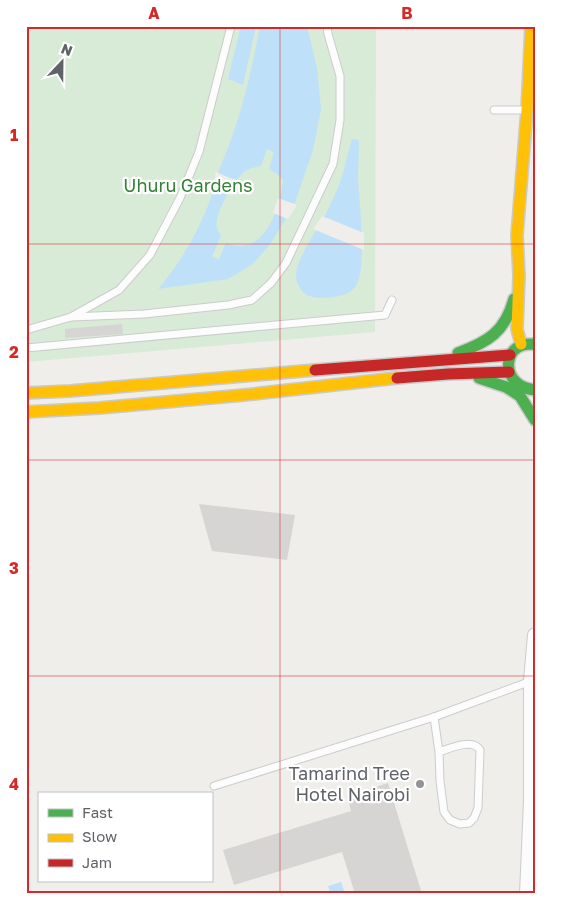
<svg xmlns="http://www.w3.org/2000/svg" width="561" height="920" font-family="'Golos Text',sans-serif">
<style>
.green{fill:#d8ebd6}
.water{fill:#bfe0f9;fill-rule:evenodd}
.pier{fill:#efeeea}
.building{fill:#d6d5d3}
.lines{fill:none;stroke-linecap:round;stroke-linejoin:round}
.lane-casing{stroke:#cbcccc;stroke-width:9}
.street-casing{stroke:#cbcccc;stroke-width:16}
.fast-casing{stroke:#cacacb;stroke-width:14}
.slow-casing{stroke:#cacacb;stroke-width:14}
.jam-casing{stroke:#cacacb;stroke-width:14}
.lane{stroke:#fdfcfc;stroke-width:7}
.street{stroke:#fdfcfc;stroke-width:14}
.fast{stroke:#4caf50;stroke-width:11}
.slow{stroke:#ffc107;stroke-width:11}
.jam{stroke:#c62828;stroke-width:11}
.grid{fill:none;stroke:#d62828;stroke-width:1;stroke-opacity:0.55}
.poi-dot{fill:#919496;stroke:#fff;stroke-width:2}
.labels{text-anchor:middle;stroke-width:4.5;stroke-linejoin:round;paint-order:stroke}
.park-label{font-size:18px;fill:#348238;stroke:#fff}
.poi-label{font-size:18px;fill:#5f6368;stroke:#fff;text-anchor:end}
.neatline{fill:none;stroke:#d62828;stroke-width:2}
.grid-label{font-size:16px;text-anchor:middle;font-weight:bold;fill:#d62828}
</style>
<rect width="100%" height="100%" fill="#efeeea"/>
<!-- green -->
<path class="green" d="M 26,26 L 376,26 L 375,332 L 26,362 Z"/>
<!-- water -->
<g class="water">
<path d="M 241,26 L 256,26 L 243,85 L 228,79 Z"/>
<path d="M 260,26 L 307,26 L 317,68 L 321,110 L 313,150 L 295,203 L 271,243 L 253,264 L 228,279 L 158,289 C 183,260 202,225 214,189 C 216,183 217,176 219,170 C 224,157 230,144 234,131 C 246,96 253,62 260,26 ZM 267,149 L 274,152 L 269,169 L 277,174 L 283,180 C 280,204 269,247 238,246 C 234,246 230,244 226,243 L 219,259 L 212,257 L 221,235 C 220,233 218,231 217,228 C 213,215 235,179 245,171 C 251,168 255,167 261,166 Z"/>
<path d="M 352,139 L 359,140 C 359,153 358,166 358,178 C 359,201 368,270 355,287 C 347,298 321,300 309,296 C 301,293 296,283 296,275 C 297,258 316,232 324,217 C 329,208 333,199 337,190 C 344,174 347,155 352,139 Z"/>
<path d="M 341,882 L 345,894 L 331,894 L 328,886 Z"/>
</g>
<!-- pier -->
<g class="pier">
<path d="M 216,172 L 239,182 L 231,195 L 212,187 Z"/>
<path d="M 278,198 L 297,205 L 288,219 L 273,213 Z"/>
<path d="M 322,216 L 364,233 L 364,250 L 313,229 Z"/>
</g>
<!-- building -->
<g class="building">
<path d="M 122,324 L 123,334 L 65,338 L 65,329 Z"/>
<path d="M 199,504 L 295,515 L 287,560 L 212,551 Z"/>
<path d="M 388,783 L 422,894 L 355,894 L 342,852 L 234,885 L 223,850 L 351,811 L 347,796 Z"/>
</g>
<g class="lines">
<!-- lane casing -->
<g class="lane-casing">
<g id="lane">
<path d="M 494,110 L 526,110"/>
<path d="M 71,317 L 144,314 L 228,305 L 252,300 L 271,283 L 286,263 L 333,164 L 340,120 L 340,76 L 328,34 L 327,26"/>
<path d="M 26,330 L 71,317 L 119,290 L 150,255 L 180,198 L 199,152 L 231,26"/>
<path d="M 26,348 L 385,315 L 392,300"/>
<path d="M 434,717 L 439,752 L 440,781 L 444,812 L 450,820 L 460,824 L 469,823 L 474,818 L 478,808 L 480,750 C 473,738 450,748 439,752"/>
<path d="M 214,786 L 434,717 L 531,681"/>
</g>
</g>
<!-- street casing -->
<g class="street-casing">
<path id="street" d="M 527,894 L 531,801 L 531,681 L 535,635"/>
</g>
<!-- fast casing -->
<g class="fast-casing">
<g id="fast">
<path d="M 535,344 C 531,344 527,344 523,345 C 506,350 504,372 517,383 C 522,388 528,389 535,390"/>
<path d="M 458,353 C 488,342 505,332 514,299"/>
<path d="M 479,378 L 506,387 L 520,396 L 535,420"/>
</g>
</g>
<!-- slow casing -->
<g class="slow-casing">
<g id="slow">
<path d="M 521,344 L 517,329 L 519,276 L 517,235 L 527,110 L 531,26"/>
<path d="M 26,393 L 70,391 L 315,370"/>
<path d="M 26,412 L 99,408 L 244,395 L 397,378"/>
</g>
</g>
<!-- jam casing -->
<g class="jam-casing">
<g id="jam">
<path d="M 315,370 L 510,355"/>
<path d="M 397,378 L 448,374 L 509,372"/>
</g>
</g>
<!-- lane -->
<use href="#lane" class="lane"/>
<!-- street -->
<use href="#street" class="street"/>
<!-- fast -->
<use href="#fast" class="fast"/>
<!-- slow -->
<use href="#slow" class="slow"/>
<!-- jam -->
<use href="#jam" class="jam"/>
</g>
<!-- grid -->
<path class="grid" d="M 280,26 L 280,894M 26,244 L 535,244M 26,460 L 535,460M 26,676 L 535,676"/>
<!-- markers -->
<circle class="poi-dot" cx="420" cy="784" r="5"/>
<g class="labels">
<!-- park labels -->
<g class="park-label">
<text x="188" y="192">Uhuru Gardens</text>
</g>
<!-- poi labels -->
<g class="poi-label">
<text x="410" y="780">Tamarind Tree<tspan x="410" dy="21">Hotel Nairobi</tspan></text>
</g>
</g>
<!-- border -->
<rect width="561" height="920" fill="none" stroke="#ffffff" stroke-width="55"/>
<!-- legend -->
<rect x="38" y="792" width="175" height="90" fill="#ffffff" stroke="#bfc1c3"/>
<rect x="48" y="809" width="25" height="8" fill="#4caf50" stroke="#bfc1c3"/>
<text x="82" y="818" font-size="15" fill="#5f6368">Fast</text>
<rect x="48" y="834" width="25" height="8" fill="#ffc107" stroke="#bfc1c3"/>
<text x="82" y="842" font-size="15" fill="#5f6368">Slow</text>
<rect x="48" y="859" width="25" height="8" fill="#c62828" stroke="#bfc1c3"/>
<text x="82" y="868" font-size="15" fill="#5f6368">Jam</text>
<!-- north arrow -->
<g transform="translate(62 62) rotate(22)" stroke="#ffffff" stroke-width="4" paint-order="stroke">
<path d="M0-4L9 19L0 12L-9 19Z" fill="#5f6368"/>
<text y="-8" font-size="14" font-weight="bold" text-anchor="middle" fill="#5f6368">N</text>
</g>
<rect x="28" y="28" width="506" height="864" class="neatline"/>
<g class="grid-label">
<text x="154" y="19">A</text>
<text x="407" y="19">B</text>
<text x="14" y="141">1</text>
<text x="14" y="358">2</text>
<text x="14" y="574">3</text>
<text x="14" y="790">4</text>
</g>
</svg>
